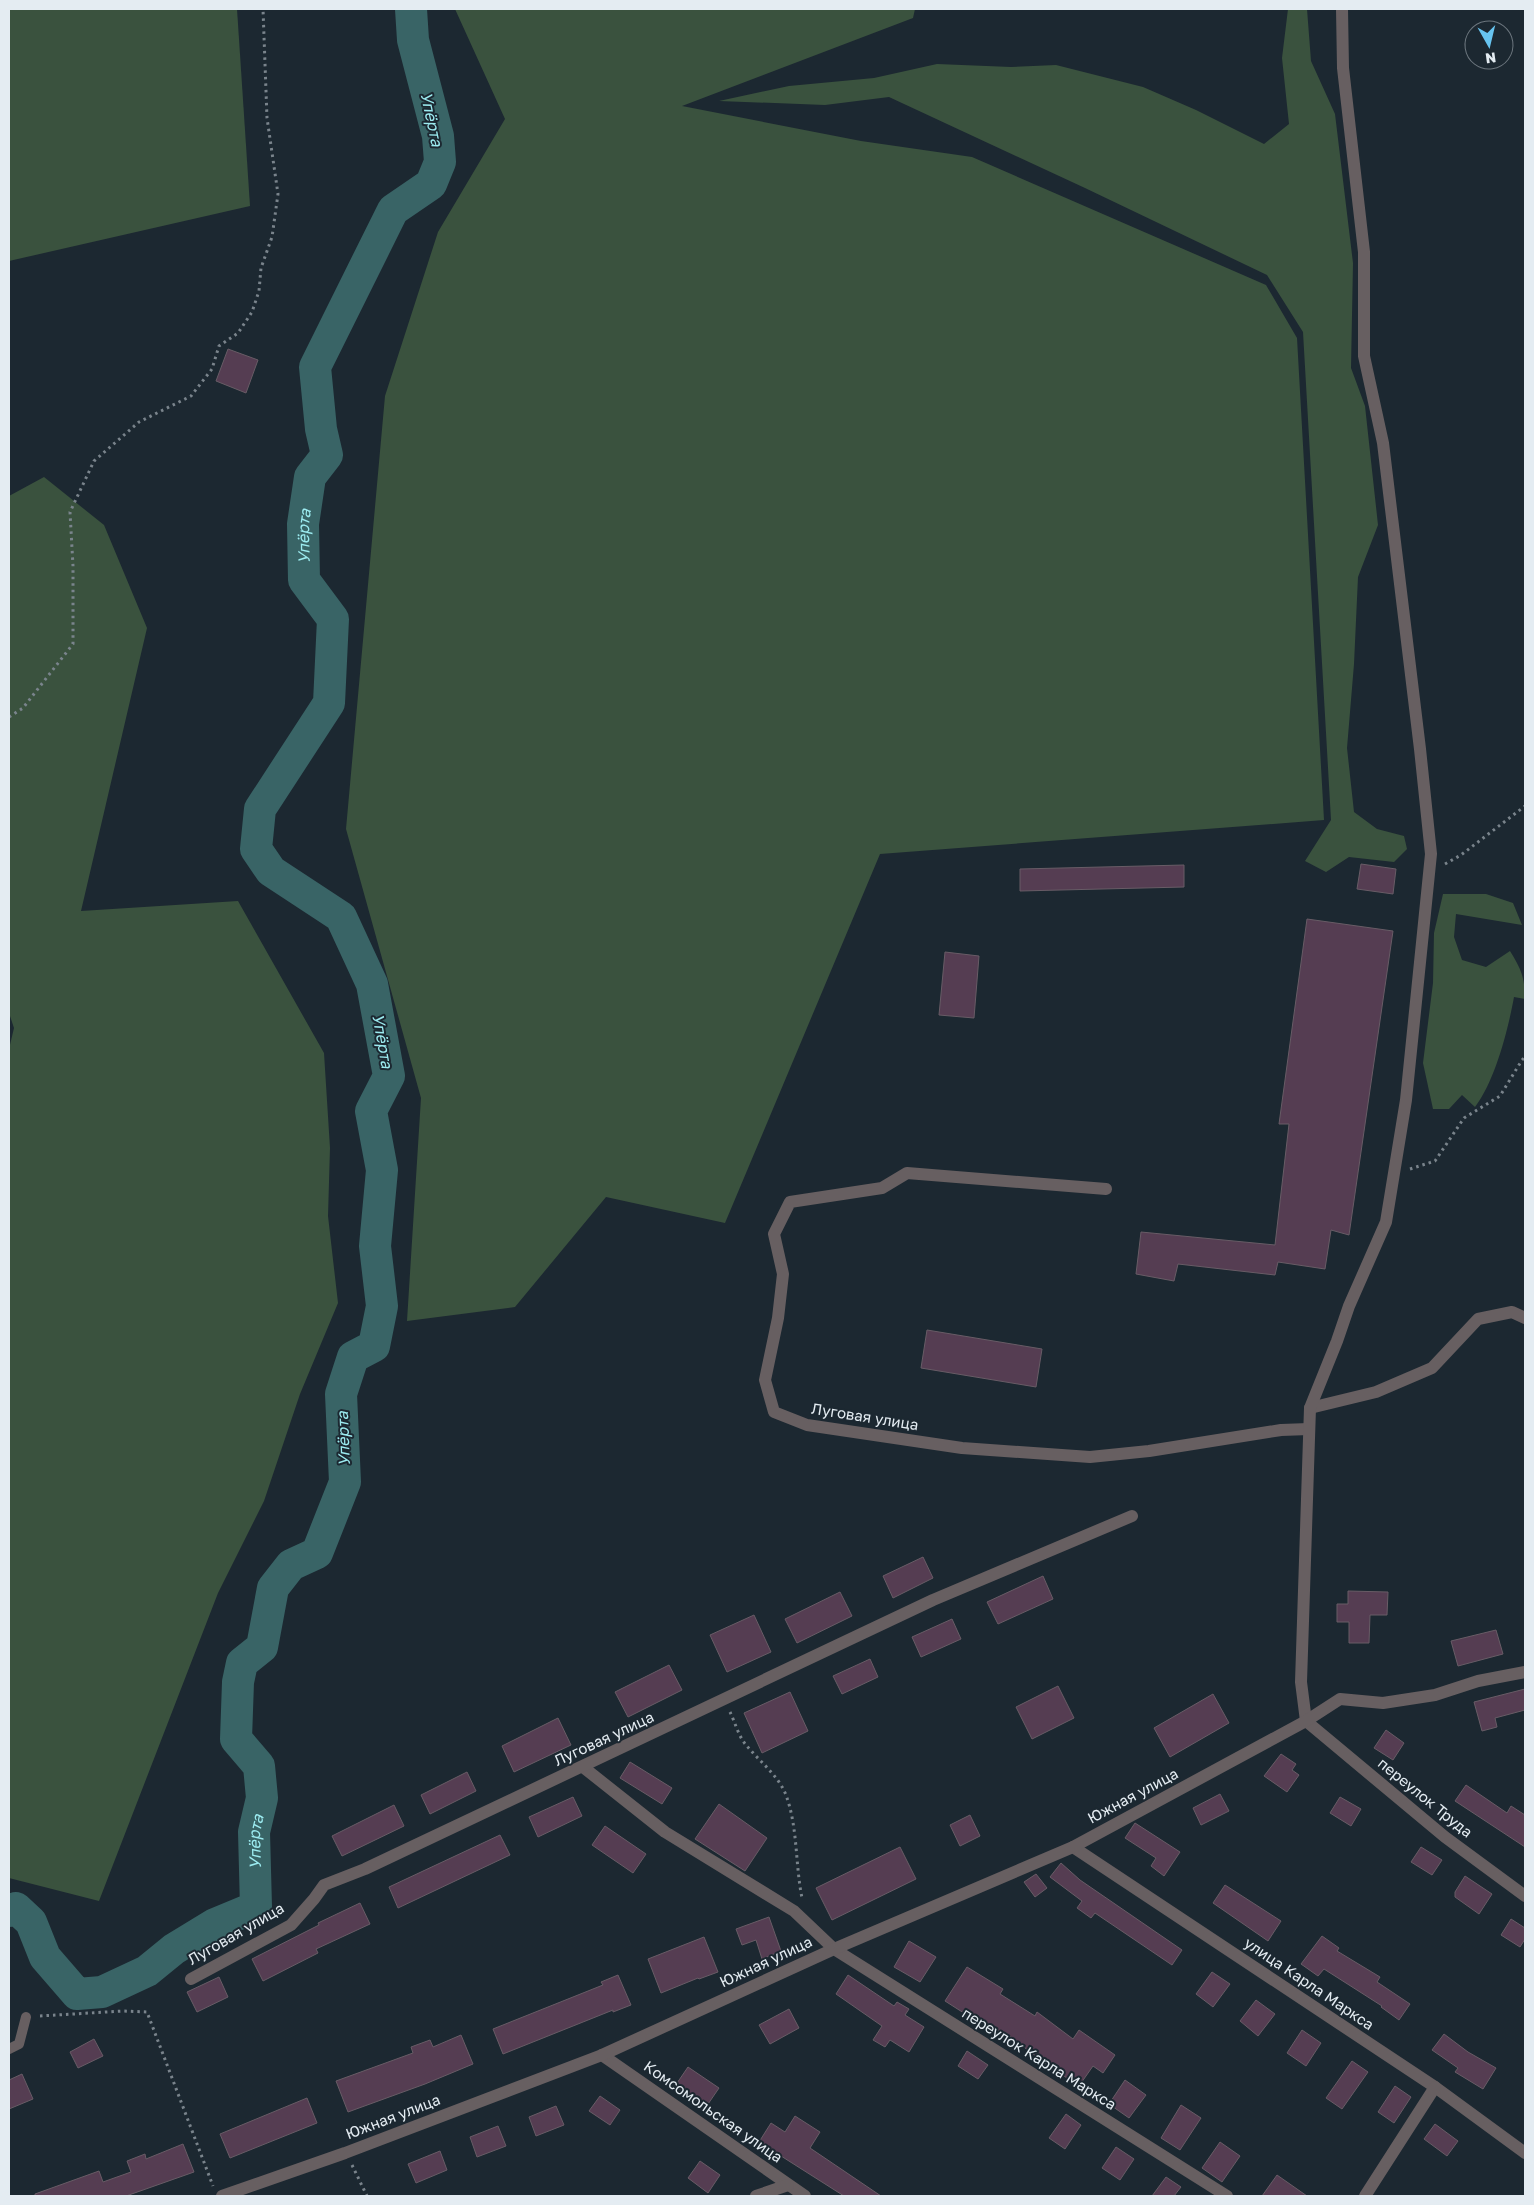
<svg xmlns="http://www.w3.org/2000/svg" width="1534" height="2205" font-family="'Golos Text',sans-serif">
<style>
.green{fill:#3a523e}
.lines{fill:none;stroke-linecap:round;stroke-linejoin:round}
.river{stroke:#396466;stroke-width:32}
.building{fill:#553d52;stroke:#685c66}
.path{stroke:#7a848c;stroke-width:3;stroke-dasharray:2.5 4;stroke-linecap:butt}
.service{stroke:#675f61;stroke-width:10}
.minor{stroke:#675f61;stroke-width:12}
.labels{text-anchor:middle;stroke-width:4;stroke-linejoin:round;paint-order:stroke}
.street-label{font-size:15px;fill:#e4ecf2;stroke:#1c2831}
.water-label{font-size:16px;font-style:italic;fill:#9cebf0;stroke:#1c2831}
</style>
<rect width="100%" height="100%" fill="#1c2831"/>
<!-- green -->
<g class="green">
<path d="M 9,9 L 237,9 L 250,206 L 9,261 Z"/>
<path d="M 455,9 L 915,9 L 913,18 L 682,106 L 861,141 L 972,157 L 1266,285 L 1297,338 L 1324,820 L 880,854 L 725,1223 L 606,1197 L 515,1307 L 407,1321 L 421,1098 L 346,829 L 385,396 L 438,232 L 505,119 Z"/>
<path d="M 1288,9 L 1307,9 L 1311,61 L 1335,114 L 1353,263 L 1351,368 L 1365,406 L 1378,525 L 1358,577 L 1354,664 L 1347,748 L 1354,812 L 1377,829 L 1404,836 L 1407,849 L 1394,862 L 1349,857 L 1326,872 L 1305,861 L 1331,820 L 1303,332 L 1267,275 L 1085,188 L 889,97 L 825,105 L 719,101 L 789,86 L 874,78 L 937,64 L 1011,67 L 1056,65 L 1143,87 L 1196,110 L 1264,144 L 1289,124 L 1282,58 Z"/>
<path d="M 44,477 L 104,525 L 147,628 L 81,911 L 238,901 L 324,1053 L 330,1148 L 328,1216 L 338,1303 L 300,1394 L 264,1501 L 218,1593 L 99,1901 L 9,1878 L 9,1049 L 14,1028 L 9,1013 L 9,496 Z"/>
<path d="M 1443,894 L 1486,894 L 1513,903 L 1522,925 L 1456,914 L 1454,937 L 1462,960 L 1486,967 L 1510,951 C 1521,969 1525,977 1525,999 L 1514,997 C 1508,1030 1495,1081 1475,1107 L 1462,1095 L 1449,1109 L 1433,1109 L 1423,1063 L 1433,983 L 1434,933 Z"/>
</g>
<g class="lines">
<!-- river -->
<path class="river" id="s1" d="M 9,1911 L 16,1908 L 31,1922 L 45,1957 L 77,1994 L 102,1992 L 147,1971 L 174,1949 L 215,1924 L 256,1907 L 254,1832 L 262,1798 L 259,1766 L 236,1739 L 238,1682 L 242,1663 L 262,1647 L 273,1588 L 291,1565 L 317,1553 L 345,1482 L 341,1394 L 353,1357 L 374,1346 L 382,1306 L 375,1246 L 382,1170 L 371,1111 L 389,1076 L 372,984 L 341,917 L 271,871 L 256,849 L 260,809 L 329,703 L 333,619 L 304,580 L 303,524 L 310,477 L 327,455 L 321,429 L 315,367 L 393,210 L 431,184 L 440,162 L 438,136 L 413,40 L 411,9"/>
</g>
<!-- building -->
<g class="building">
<path d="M 228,349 L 258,360 L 246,393 L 216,381 Z"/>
<path d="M 1361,864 L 1396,869 L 1393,894 L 1357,889 Z"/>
<path d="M 1184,865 L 1184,887 L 1020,891 L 1020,869 Z"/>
<path d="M 1307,919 L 1393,931 L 1349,1235 L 1331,1230 L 1325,1269 L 1278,1262 L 1275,1275 L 1178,1264 L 1174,1281 L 1136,1274 L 1141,1232 L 1275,1245 L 1289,1124 L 1279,1124 Z"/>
<path d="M 945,952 L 979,956 L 974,1018 L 939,1015 Z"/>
<path d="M 927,1330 L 1042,1349 L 1036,1387 L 921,1368 Z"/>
<path d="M 923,1557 L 933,1578 L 893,1598 L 883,1576 Z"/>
<path d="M 1043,1576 L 1053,1599 L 998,1624 L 987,1602 Z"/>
<path d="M 1348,1591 L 1388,1592 L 1387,1615 L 1370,1615 L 1369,1643 L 1349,1643 L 1349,1622 L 1337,1622 L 1337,1604 L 1348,1604 Z"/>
<path d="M 840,1592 L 852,1616 L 797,1643 L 785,1619 Z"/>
<path d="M 754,1615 L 771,1652 L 727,1672 L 710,1635 Z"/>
<path d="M 952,1619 L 961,1639 L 921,1657 L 912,1637 Z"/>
<path d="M 1496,1630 L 1503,1654 L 1458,1666 L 1451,1641 Z"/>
<path d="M 870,1659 L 878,1677 L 842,1694 L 833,1676 Z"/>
<path d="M 669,1665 L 682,1690 L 628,1717 L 615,1692 Z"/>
<path d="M 1058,1686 L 1074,1718 L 1032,1739 L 1016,1707 Z"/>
<path d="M 1525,1689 L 1525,1710 L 1495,1718 L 1497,1727 L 1482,1731 L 1474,1702 Z"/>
<path d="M 790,1692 L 808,1731 L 762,1753 L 744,1713 Z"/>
<path d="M 1213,1694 L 1229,1723 L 1170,1757 L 1154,1728 Z"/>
<path d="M 558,1718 L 571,1745 L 514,1772 L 502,1746 Z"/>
<path d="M 1386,1730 L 1404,1743 L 1393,1760 L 1374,1748 Z"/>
<path d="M 1281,1754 L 1296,1764 L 1292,1770 L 1299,1775 L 1287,1792 L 1264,1776 Z"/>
<path d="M 630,1762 L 672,1788 L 662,1804 L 620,1778 Z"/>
<path d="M 467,1772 L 476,1791 L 430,1814 L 421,1795 Z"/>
<path d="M 1466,1785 L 1507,1813 L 1511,1806 L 1525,1815 L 1525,1847 L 1455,1801 Z"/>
<path d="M 1220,1794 L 1229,1811 L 1201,1825 L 1193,1808 Z"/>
<path d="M 573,1797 L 582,1816 L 538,1837 L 529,1817 Z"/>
<path d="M 1340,1797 L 1361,1809 L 1351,1826 L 1330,1813 Z"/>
<path d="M 719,1804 L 767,1838 L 745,1871 L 695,1839 Z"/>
<path d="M 394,1805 L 404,1826 L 342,1856 L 332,1836 Z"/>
<path d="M 970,1815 L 980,1836 L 960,1846 L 950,1825 Z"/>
<path d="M 1135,1823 L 1180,1852 L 1164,1876 L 1151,1866 L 1156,1858 L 1125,1838 Z"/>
<path d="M 605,1826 L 646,1854 L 633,1873 L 592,1845 Z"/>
<path d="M 500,1835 L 510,1855 L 398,1908 L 389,1887 Z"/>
<path d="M 900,1847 L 916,1879 L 832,1920 L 816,1888 Z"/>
<path d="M 1421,1847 L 1442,1860 L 1432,1875 L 1411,1862 Z"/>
<path d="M 1061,1863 L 1080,1880 L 1182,1950 L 1172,1965 L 1095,1913 L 1091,1918 L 1077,1908 L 1082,1901 L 1050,1877 Z"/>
<path d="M 1036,1874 L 1047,1888 L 1035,1897 L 1024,1882 Z"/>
<path d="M 1465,1876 L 1492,1894 L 1479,1914 L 1455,1897 L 1455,1892 Z"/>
<path d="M 1225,1885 L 1281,1921 L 1268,1941 L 1213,1903 Z"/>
<path d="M 360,1903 L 370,1924 L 316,1949 L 318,1953 L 263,1981 L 252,1959 L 319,1925 L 318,1923 Z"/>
<path d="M 769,1917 L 781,1951 L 762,1959 L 756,1940 L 742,1945 L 736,1929 Z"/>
<path d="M 1511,1919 L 1525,1928 L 1525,1939 L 1520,1947 L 1501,1935 Z"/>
<path d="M 1322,1936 L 1339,1948 L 1337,1951 L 1380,1977 L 1377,1982 L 1410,2004 L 1399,2020 L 1381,2007 L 1382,2006 L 1324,1969 L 1318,1976 L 1301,1964 Z"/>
<path d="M 704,1937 L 718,1972 L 699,1979 L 698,1978 L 661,1993 L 648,1959 Z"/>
<path d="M 909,1941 L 936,1957 L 920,1982 L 894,1967 Z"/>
<path d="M 967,1967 L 1003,1989 L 1000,1994 L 1035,2016 L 1037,2012 L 1073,2039 L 1079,2030 L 1115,2055 L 1103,2073 L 1093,2066 L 1079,2086 L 1043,2062 L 1006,2033 L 1005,2035 L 983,2021 L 981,2024 L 945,2001 Z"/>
<path d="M 1212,1972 L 1230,1984 L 1213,2007 L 1196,1994 Z"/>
<path d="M 618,1975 L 631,2005 L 613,2012 L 613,2010 L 503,2054 L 493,2029 L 603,1985 L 601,1982 Z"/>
<path d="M 848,1975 L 894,2006 L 897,2002 L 909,2009 L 905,2015 L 924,2027 L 909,2052 L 890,2040 L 885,2047 L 873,2040 L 882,2026 L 836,1994 Z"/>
<path d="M 219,1977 L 228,1997 L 197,2012 L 187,1992 Z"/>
<path d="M 1256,2000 L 1275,2014 L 1258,2036 L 1240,2021 Z"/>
<path d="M 789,2009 L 799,2028 L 770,2044 L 759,2025 Z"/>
<path d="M 1302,2030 L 1321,2043 L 1306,2066 L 1287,2053 Z"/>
<path d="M 1444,2034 L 1468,2052 L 1496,2068 L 1483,2089 L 1455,2072 L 1458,2068 L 1432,2050 Z"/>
<path d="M 461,2035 L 473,2064 L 425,2084 L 348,2112 L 336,2081 L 413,2053 L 411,2047 L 430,2040 L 433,2047 Z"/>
<path d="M 94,2039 L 103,2056 L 78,2068 L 70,2052 Z"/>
<path d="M 967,2051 L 988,2065 L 978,2079 L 958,2066 Z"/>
<path d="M 1352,2061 L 1368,2072 L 1342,2109 L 1326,2098 Z"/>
<path d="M 688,2067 L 719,2088 L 706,2107 L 675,2086 Z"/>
<path d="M 22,2074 L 33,2099 L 9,2109 L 9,2080 Z"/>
<path d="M 1125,2080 L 1146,2095 L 1129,2118 L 1109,2104 Z"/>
<path d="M 1395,2086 L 1411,2097 L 1394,2123 L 1378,2112 Z"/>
<path d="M 600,2096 L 620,2110 L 610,2125 L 589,2111 Z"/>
<path d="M 307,2098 L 317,2123 L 230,2158 L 220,2134 Z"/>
<path d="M 1181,2105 L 1201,2118 L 1180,2150 L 1161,2138 Z"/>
<path d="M 556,2106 L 564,2125 L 536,2136 L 529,2117 Z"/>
<path d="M 1066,2114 L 1081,2125 L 1065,2149 L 1049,2138 Z"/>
<path d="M 795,2116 L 820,2132 L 810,2148 L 881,2196 L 844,2196 L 759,2142 L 771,2123 L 785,2132 Z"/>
<path d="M 1435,2124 L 1458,2141 L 1447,2156 L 1424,2139 Z"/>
<path d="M 498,2126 L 506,2146 L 477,2157 L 470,2137 Z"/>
<path d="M 1220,2142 L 1240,2156 L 1222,2182 L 1202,2168 Z"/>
<path d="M 183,2144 L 194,2172 L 126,2196 L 35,2196 L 35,2194 L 99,2171 L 103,2182 L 131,2172 L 127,2161 L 145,2154 L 146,2159 Z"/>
<path d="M 1116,2147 L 1134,2159 L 1120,2180 L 1102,2168 Z"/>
<path d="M 440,2151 L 447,2170 L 416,2183 L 408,2164 Z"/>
<path d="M 700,2161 L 720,2175 L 708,2193 L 688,2178 Z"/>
<path d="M 1277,2175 L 1307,2196 L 1262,2196 Z"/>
<path d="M 1166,2177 L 1181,2187 L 1174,2196 L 1152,2196 Z"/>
</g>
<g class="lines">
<!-- path -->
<g class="path">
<path d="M 9,717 L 23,708 L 73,644 L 73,566 L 70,512 L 94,461 L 139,422 L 191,396 L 212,369 L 219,346 L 238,333 L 252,312 L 259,291 L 261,268 L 272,237 L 278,194 L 267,118 L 263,9"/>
<path d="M 1445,864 L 1461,855 L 1525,806"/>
<path d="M 1410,1169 L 1435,1161 L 1464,1118 L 1500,1096 L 1522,1060 L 1525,1057"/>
<path d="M 730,1712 C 735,1722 739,1738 747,1746 C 760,1762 778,1775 786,1795 C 798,1828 795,1863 802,1898"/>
<path d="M 40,2016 L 123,2011 L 147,2012 L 213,2186"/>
<path d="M 352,2165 L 367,2196"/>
</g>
<!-- service -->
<path class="service" d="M 9,2049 L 19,2044 L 26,2017"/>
<!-- minor -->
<g class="minor">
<path d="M 1106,1189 L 907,1173 L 882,1188 L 790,1202 L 774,1234 L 783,1274 L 778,1318 L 765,1380 L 774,1412 L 807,1425 L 962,1448 L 1090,1457 L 1149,1451 L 1281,1430 L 1309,1429"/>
<path d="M 1310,1408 L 1376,1392 L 1432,1368 L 1478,1319 L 1512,1312 L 1525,1318"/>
<path d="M 1306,1721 L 1301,1682 L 1310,1408 L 1337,1341 L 1349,1306 L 1386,1222 L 1406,1100 L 1431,854 L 1420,749 L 1383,443 L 1364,356 L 1364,252 L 1343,68 L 1342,9"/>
<path d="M 1306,1721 L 1445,1837 L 1525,1896"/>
<path d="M 583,1767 L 665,1832 L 794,1911 L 834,1949 L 1227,2196"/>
<path d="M 1073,1847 L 1435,2087 L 1525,2153"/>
<path d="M 191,1979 L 291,1925 L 314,1899 L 324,1885 L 365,1869 L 933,1600 L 1132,1516"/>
<path d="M 602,2055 L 805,2196"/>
<path d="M 222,2196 L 345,2153 L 602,2055 L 834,1949 L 1073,1847 L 1306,1721 L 1340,1699 L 1383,1703 L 1435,1695 L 1478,1681 L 1525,1672"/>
<path d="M 756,2196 L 788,2185"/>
<path d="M 1365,2196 L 1435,2087"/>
</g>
</g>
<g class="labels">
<!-- street labels -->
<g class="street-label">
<text transform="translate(865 1417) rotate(9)" y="5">Луговая улица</text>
<text transform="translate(604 1739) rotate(-25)" y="5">Луговая улица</text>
<text transform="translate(1133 1796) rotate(-28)" y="5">Южная улица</text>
<text transform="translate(1425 1798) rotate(39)" y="5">переулок Труда</text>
<text transform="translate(236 1934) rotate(-30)" y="5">Луговая улица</text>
<text transform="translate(766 1962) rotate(-25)" y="5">Южная улица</text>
<text transform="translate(1309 1984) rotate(34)" y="5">улица Карла Маркса</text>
<text transform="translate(1039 2059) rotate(32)" y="5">переулок Карла Маркса</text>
<text transform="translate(713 2112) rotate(35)" y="5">Комсомольская улица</text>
<text transform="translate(393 2117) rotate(-21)" y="5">Южная улица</text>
</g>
<!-- water labels -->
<g class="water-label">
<text transform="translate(432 119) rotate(78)" y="6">Упёрта</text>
<text dy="6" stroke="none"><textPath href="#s1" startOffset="1839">Упёрта</textPath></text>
<text transform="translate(383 1041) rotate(80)" y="6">Упёрта</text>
<text transform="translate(343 1439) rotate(-92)" y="6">Упёрта</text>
<text dy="6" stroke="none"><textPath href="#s1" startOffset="382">Упёрта</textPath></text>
</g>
</g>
<!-- border -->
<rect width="1534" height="2205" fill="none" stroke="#e4ecf2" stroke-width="20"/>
<!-- north arrow -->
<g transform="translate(1489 45) rotate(172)"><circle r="24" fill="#1c2831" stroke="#6c767e"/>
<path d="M0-4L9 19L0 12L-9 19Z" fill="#67c4f0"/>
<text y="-8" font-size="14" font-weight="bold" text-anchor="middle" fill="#e4ecf2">N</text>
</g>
</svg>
